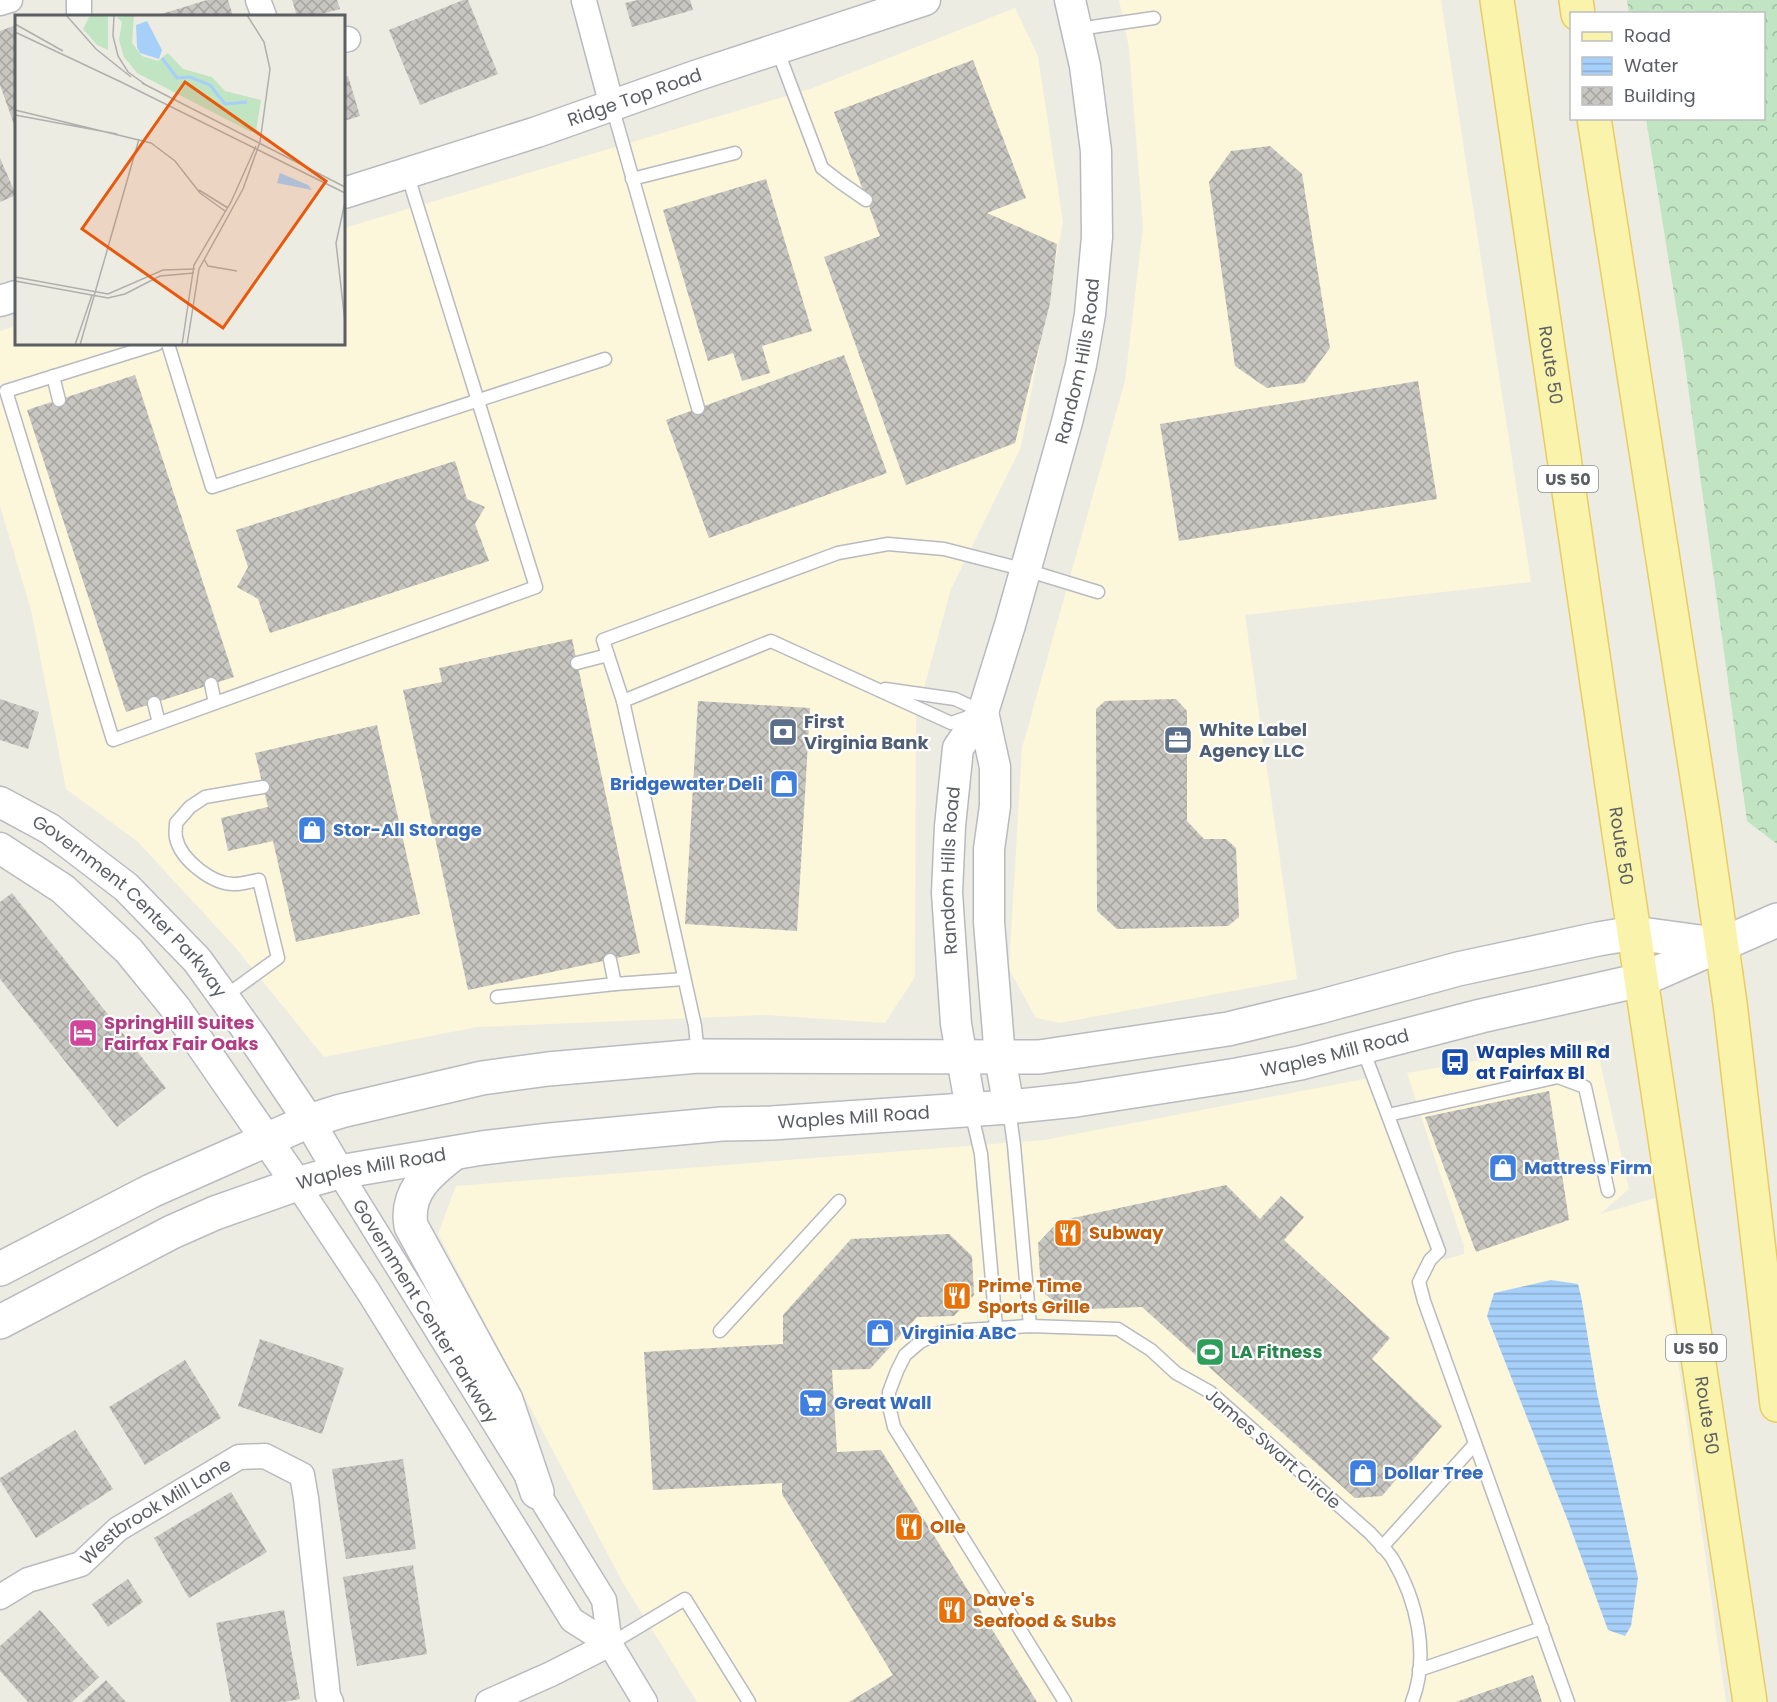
<svg xmlns="http://www.w3.org/2000/svg" width="1777" height="1702" font-family="Poppins,sans-serif">
<style>
.commercial{fill:#fcf6da}
.forest{fill:url(#forest-crowns)}
.water{fill:url(#water-rules)}
.building{fill:url(#building-cross-hatch)}
.lines{fill:none;stroke-linecap:round;stroke-linejoin:round}
.service-casing{stroke:#b8babf;stroke-width:15}
.minor-casing{stroke:#b8babf;stroke-width:27}
.tertiary-casing{stroke:#b8babf;stroke-width:33}
.secondary-casing{stroke:#b9bbc1;stroke-width:36}
.primary-casing{stroke:#e9cc60;stroke-width:36}
.service{stroke:#fff;stroke-width:12}
.minor{stroke:#fff;stroke-width:24}
.tertiary{stroke:#fff;stroke-width:30}
.secondary{stroke:#fff;stroke-width:33}
.primary{stroke:#faf3ab;stroke-width:33}
.labels{text-anchor:middle;stroke-width:4.5;stroke-linejoin:round;paint-order:stroke}
.shield{fill:#fff;stroke:#8c8e92;stroke-width:1.5}
.shield-label{font-size:16px;font-weight:bold;fill:#5b5e63}
.street-label{font-size:18px;fill:#5b5e63;stroke:#fff}
.service-label{font-size:18px;font-weight:bold;fill:#4e5e75;stroke:#fff;text-anchor:start}
.shop-label{font-size:18px;font-weight:bold;fill:#366cbe;stroke:#fff;text-anchor:start}
.hotel-label{font-size:18px;font-weight:bold;fill:#b23c85;stroke:#fff;text-anchor:start}
.transit-label{font-size:18px;font-weight:bold;fill:#164399;stroke:#fff;text-anchor:start}
.food-label{font-size:18px;font-weight:bold;fill:#c56008;stroke:#fff;text-anchor:start}
.leisure-label{font-size:18px;font-weight:bold;fill:#27864d;stroke:#fff;text-anchor:start}
.inset-river{fill:none;stroke:#a6d0fa;stroke-width:3}
.inset-road{fill:none;stroke:#afafac;stroke-width:1.5}
.view{fill:#e8590c;fill-opacity:0.15;stroke:#e8590c;stroke-width:3}
.inset-edge{fill:none;stroke:#5b5e63;stroke-width:3}
</style>
<defs>
<pattern id="forest-crowns" width="20" height="18" patternUnits="userSpaceOnUse" patternTransform="scale(1.5)"><rect width="20" height="18" fill="#c1e4c3"/><path d="M2 6a3 3 0 1 1 6 0M12 15a3 3 0 1 1 6 0" fill="none" stroke="#a0bca2"/></pattern>
<pattern id="water-rules" width="6" height="5" patternUnits="userSpaceOnUse" patternTransform="scale(1.5)"><rect width="6" height="5" fill="#a6d0fa"/><path d="M0 2.5h6" fill="none" stroke="#8aacce"/></pattern>
<pattern id="building-cross-hatch" width="8" height="8" patternUnits="userSpaceOnUse" patternTransform="scale(1.5)"><rect width="8" height="8" fill="#c8c6c0"/><path d="M0 0l8 8M0 8l8-8" fill="none" stroke="#a5a4a0"/></pattern>
</defs>
<rect width="100%" height="100%" fill="#edece3"/>
<!-- commercial -->
<g class="commercial">
<path d="M 1119,0 L 1441,0 L 1531,582 L 1245,615 L 1297,979 L 1060,1023 L 1036,1018 L 1009,969 L 1022,748 L 1125,381 L 1143,227 L 1129,48 Z"/>
<path d="M 1015,8 L 1038,56 L 1063,222 L 1021,447 L 951,589 L 916,717 L 915,977 L 885,1023 L 766,1015 L 477,1027 L 324,1057 L 235,947 L 137,841 L 66,789 L 31,610 L 0,506 L 0,331 L 16,326 L 16,344 L 344,344 L 344,228 L 810,89 Z"/>
<path d="M 1595,1040 L 1629,1189 L 1600,1214 L 1655,1198 L 1726,1702 L 697,1702 L 623,1583 L 438,1234 L 456,1186 L 1044,1140 L 1380,1076 L 1443,1260 L 1464,1254 L 1464,1247 L 1407,1073 Z"/>
</g>
<!-- forest -->
<path class="forest" d="M 1627,0 L 1777,0 L 1777,844 L 1747,821 L 1683,350 L 1646,119 L 1764,118 L 1764,14 L 1629,13 Z"/>
<!-- water -->
<path class="water" d="M 1551,1280 L 1578,1284 L 1581,1296 L 1597,1393 L 1638,1578 L 1631,1626 L 1625,1636 L 1608,1630 L 1568,1521 L 1487,1316 L 1494,1293 Z"/>
<!-- building -->
<g class="building">
<path d="M 207,0 L 228,0 L 233,16 L 155,16 Z"/>
<path d="M 292,0 L 337,0 L 340,9 L 314,16 L 297,16 Z"/>
<path d="M 463,0 L 468,0 L 498,74 L 420,105 L 389,30 Z"/>
<path d="M 638,0 L 690,0 L 693,10 L 632,27 L 625,3 Z"/>
<path d="M 16,25 L 16,130 L 0,85 L 0,31 Z"/>
<path d="M 973,60 L 1026,198 L 987,213 L 1057,244 L 1050,303 L 1015,443 L 906,485 L 824,257 L 880,236 L 834,112 Z"/>
<path d="M 348,76 L 360,116 L 344,121 L 344,77 Z"/>
<path d="M 1270,146 L 1302,174 L 1330,348 L 1304,383 L 1267,388 L 1235,366 L 1209,182 L 1231,151 Z"/>
<path d="M 0,158 L 16,195 L 0,202 Z"/>
<path d="M 766,179 L 812,331 L 762,346 L 770,373 L 742,381 L 733,353 L 708,361 L 663,210 Z"/>
<path d="M 844,355 L 887,473 L 709,538 L 666,420 Z"/>
<path d="M 135,375 L 234,677 L 126,712 L 27,410 Z"/>
<path d="M 1418,381 L 1437,499 L 1179,541 L 1160,424 Z"/>
<path d="M 455,461 L 467,499 L 485,507 L 475,524 L 489,561 L 270,633 L 258,599 L 237,587 L 248,567 L 236,530 Z"/>
<path d="M 572,639 L 640,953 L 468,990 L 403,690 L 442,682 L 439,668 Z"/>
<path d="M 0,699 L 39,712 L 28,749 L 0,740 Z"/>
<path d="M 1176,699 L 1187,711 L 1187,821 L 1204,839 L 1226,839 L 1236,848 L 1239,917 L 1228,926 L 1117,929 L 1097,911 L 1096,709 L 1105,701 Z"/>
<path d="M 698,701 L 810,708 L 797,931 L 685,924 Z"/>
<path d="M 377,725 L 420,914 L 296,942 L 273,841 L 228,851 L 221,818 L 268,807 L 255,753 Z"/>
<path d="M 12,893 L 166,1088 L 117,1127 L 0,979 L 0,902 Z"/>
<path d="M 1549,1091 L 1569,1220 L 1476,1252 L 1425,1117 Z"/>
<path d="M 1226,1185 L 1260,1219 L 1281,1196 L 1304,1217 L 1284,1240 L 1390,1338 L 1372,1359 L 1442,1426 L 1382,1496 L 1355,1498 L 1142,1307 L 1063,1310 L 1041,1290 L 1038,1243 L 1059,1221 Z"/>
<path d="M 949,1234 L 972,1256 L 974,1295 L 954,1316 L 917,1317 L 870,1369 L 832,1370 L 837,1452 L 881,1450 L 1037,1702 L 849,1702 L 893,1675 L 782,1494 L 782,1483 L 653,1490 L 644,1352 L 783,1344 L 783,1315 L 851,1239 Z"/>
<path d="M 260,1339 L 344,1368 L 322,1434 L 238,1406 Z"/>
<path d="M 185,1360 L 221,1418 L 145,1465 L 109,1407 Z"/>
<path d="M 75,1430 L 113,1489 L 36,1538 L 0,1481 L 0,1478 Z"/>
<path d="M 403,1459 L 416,1549 L 346,1559 L 332,1469 Z"/>
<path d="M 231,1492 L 267,1552 L 189,1598 L 154,1538 Z"/>
<path d="M 413,1565 L 427,1654 L 357,1666 L 343,1577 Z"/>
<path d="M 128,1579 L 143,1602 L 108,1627 L 92,1604 Z"/>
<path d="M 40,1610 L 99,1677 L 72,1702 L 28,1702 L 0,1671 L 0,1646 Z"/>
<path d="M 284,1610 L 300,1699 L 283,1702 L 231,1702 L 216,1623 Z"/>
<path d="M 1533,1675 L 1542,1702 L 1456,1702 Z"/>
<path d="M 106,1680 L 126,1702 L 82,1702 Z"/>
</g>
<g class="lines">
<!-- service casing -->
<g class="service-casing">
<g id="service">
<path d="M 1078,29 L 1154,18"/>
<path d="M 777,49 L 822,168 L 840,182 L 866,200"/>
<path d="M 612,106 L 698,408"/>
<path d="M 632,179 L 735,153"/>
<path d="M 157,344 L 6,391 L 113,740 L 536,587 L 407,173"/>
<path d="M 168,344 L 212,487 L 605,359"/>
<path d="M 53,376 L 59,400"/>
<path d="M 577,663 L 608,655"/>
<path d="M 211,684 L 215,703"/>
<path d="M 885,689 L 955,699 L 983,712"/>
<path d="M 623,701 L 603,640 L 838,553 L 888,544 L 944,549 L 1026,570 L 1098,592"/>
<path d="M 154,703 L 159,723"/>
<path d="M 610,960 L 615,984 L 684,979"/>
<path d="M 224,997 L 278,958 L 259,880 C 251,881 243,884 235,884 C 213,885 181,860 176,838 C 175,833 176,828 176,823 L 190,807 L 205,797 L 263,787"/>
<path d="M 497,997 L 615,984"/>
<path d="M 1362,1047 L 1439,1251 L 1430,1260 L 1419,1282 L 1424,1301 L 1568,1702"/>
<path d="M 698,1055 L 695,1026 L 623,701 L 771,641 L 951,723 L 974,715"/>
<path d="M 1009,1109 L 1014,1145 L 1030,1326"/>
<path d="M 971,1111 L 981,1154 L 996,1327"/>
<path d="M 1388,1115 L 1558,1077 L 1585,1087 L 1608,1191"/>
<path d="M 720,1331 L 839,1201"/>
<path d="M 1382,1547 L 1475,1444"/>
<path d="M 610,1644 L 685,1599 L 749,1702"/>
<path d="M 1419,1670 L 1542,1628"/>
<path d="M 1065,1702 L 894,1427 L 889,1406 L 889,1392 L 897,1371 L 905,1355 L 920,1342 L 939,1333 L 966,1330 L 1030,1326 L 1118,1329 L 1151,1350 L 1176,1373 L 1210,1392 L 1370,1533 C 1377,1541 1386,1549 1392,1558 C 1417,1600 1430,1655 1412,1702"/>
</g>
</g>
<!-- minor casing -->
<g class="minor-casing">
<g id="minor">
<path d="M 258,0 L 264,16"/>
<path d="M 584,1 L 612,106"/>
<path d="M 0,3 L 10,0"/>
<path d="M 79,16 L 79,0"/>
<path d="M 344,40 L 348,39"/>
<path id="s1" d="M 339,1172 L 604,1600 L 610,1644 L 645,1702"/>
<path d="M 297,1184 L 368,1291 L 572,1620 L 610,1644"/>
<path id="s2" d="M 0,1597 L 28,1580 L 81,1564 L 118,1529 L 239,1457 L 265,1456 L 302,1475 L 306,1498 L 328,1696 L 331,1702"/>
<path d="M 488,1702 L 551,1674 L 610,1644"/>
</g>
</g>
<!-- tertiary casing -->
<g class="tertiary-casing">
<g id="tertiary">
<path id="s3" d="M 344,193 L 537,132 L 698,75 L 925,0"/>
<path d="M 0,301 L 16,296"/>
<path d="M 983,712 L 995,767 L 995,806 L 989,849 L 989,922 L 1000,1058 L 1009,1107"/>
<path id="s4" d="M 0,802 L 50,829 L 126,887 L 197,960 L 256,1042 L 309,1121 L 339,1172"/>
<path d="M 0,848 L 63,889 L 129,951 L 177,1010 L 297,1184"/>
<path id="s5" d="M 971,1109 L 956,1024 L 947,893 L 950,826 L 958,748 L 983,712 L 1010,625 L 1067,422 L 1081,365 L 1090,314 L 1097,237 L 1096,151 L 1085,66 L 1070,0"/>
</g>
</g>
<!-- secondary casing -->
<g class="secondary-casing">
<g id="secondary">
<path d="M 454,1153 C 430,1172 405,1191 411,1226 L 506,1400 L 537,1492"/>
<path d="M 0,1269 L 151,1191 L 309,1121 L 341,1111 L 482,1078 L 548,1069 L 698,1056 L 1039,1057 L 1228,1029 L 1319,1007 L 1458,969 L 1598,939 L 1634,933 L 1722,945"/>
<path id="s6" d="M 0,1322 L 172,1232 L 215,1213 L 297,1184 L 339,1172 L 482,1148 L 550,1140 L 722,1124 L 772,1123 L 1009,1107 L 1076,1100 L 1237,1075 L 1300,1063 L 1481,1016 L 1641,980 L 1777,920"/>
</g>
</g>
<!-- primary casing -->
<g class="primary-casing">
<g id="primary">
<path id="s7" d="M 1497,0 L 1619,833 L 1750,1702"/>
<path d="M 1576,0 L 1578,14"/>
<path d="M 1594,118 L 1704,822 L 1730,1003 L 1777,1405"/>
</g>
</g>
<!-- service -->
<use href="#service" class="service"/>
<!-- minor -->
<use href="#minor" class="minor"/>
<!-- tertiary -->
<use href="#tertiary" class="tertiary"/>
<!-- secondary -->
<use href="#secondary" class="secondary"/>
<!-- primary -->
<use href="#primary" class="primary"/>
</g>
<!-- icons -->
<defs>
<g id="bank-square" transform="scale(1.5)"><rect x="-9" y="-9" width="18" height="18" rx="4" fill="#5c6f8a" stroke="#fff"/><path d="M-6-4H6V4H-6ZM0-2.3a2.3 2.3 0 1 0 0 4.6a2.3 2.3 0 1 0 0-4.6Z" fill="#fff"/></g>
<g id="office-square" transform="scale(1.5)"><rect x="-9" y="-9" width="18" height="18" rx="4" fill="#5c6f8a" stroke="#fff"/><path d="M-6-3h4V-5.5h4V-3h4V5H-6ZM-1-4.5V-3h2v-1.5ZM-6 0V1H6V0Z" fill="#fff"/></g>
<g id="shop-square" transform="scale(1.5)"><rect x="-9" y="-9" width="18" height="18" rx="4" fill="#3f7fe0" stroke="#fff"/><path d="M-5-2.5h2.3a2.7 3.5 0 0 1 5.4 0H5L5.5 6h-11ZM-1.5-2.5h3a1.5 2.3 0 0 0-3 0Z" fill="#fff"/></g>
<g id="hotel-square" transform="scale(1.5)"><rect x="-9" y="-9" width="18" height="18" rx="4" fill="#d1479c" stroke="#fff"/><path d="M-6-4.5h1.5V1H6V5H4.5V3h-9V5H-6ZM-4 0a1.8 1.8 0 1 1 3.6 0ZM.5 0V-2.5h3Q6-2.5 6 0Z" fill="#fff"/></g>
<g id="bus-square" transform="scale(1.5)"><rect x="-9" y="-9" width="18" height="18" rx="4" fill="#1a4fb4" stroke="#fff"/><path d="M-5-6H5V4H4V6H2V4H-2V6H-4V4H-5ZM-3.5-4V0h7V-4ZM-3.5 1.2v1.5H-2V1.2ZM2 1.2v1.5H3.5V1.2Z" fill="#fff"/></g>
<g id="restaurant-square" transform="scale(1.5)"><rect x="-9" y="-9" width="18" height="18" rx="4" fill="#e8710a" stroke="#fff"/><path d="M-5-6h1v4h1v-4h1v4h1v-4h1v5L-1.5 .5V6h-2V.5L-5-1ZM5-6V6H3V1.5H1.5Q1.5-4 5-6Z" fill="#fff"/></g>
<g id="stadium-square" transform="scale(1.5)"><rect x="-9" y="-9" width="18" height="18" rx="4" fill="#2e9e5b" stroke="#fff"/><path d="M0-5a6.5 5 0 1 0 0 10a6.5 5 0 1 0 0-10ZM-3.5-1.8h7v3.6h-7Z" fill="#fff"/></g>
<g id="supermarket-square" transform="scale(1.5)"><rect x="-9" y="-9" width="18" height="18" rx="4" fill="#3f7fe0" stroke="#fff"/><path d="M-6-5.5h2.5l.6 2H6L4.5 2H-2.5L-4.4-4H-6ZM-1.5 3.2a1.3 1.3 0 1 0 .1 0ZM3 3.2a1.3 1.3 0 1 0 .1 0Z" fill="#fff"/></g>
</defs>
<g fill-rule="evenodd">
<use href="#bank-square" x="783" y="732"/>
<use href="#office-square" x="1178" y="740"/>
<use href="#shop-square" x="784" y="784"/>
<use href="#shop-square" x="312" y="830"/>
<use href="#hotel-square" x="83" y="1033"/>
<use href="#bus-square" x="1455" y="1062"/>
<use href="#shop-square" x="1503" y="1168"/>
<use href="#restaurant-square" x="1068" y="1233"/>
<use href="#restaurant-square" x="957" y="1296"/>
<use href="#shop-square" x="880" y="1333"/>
<use href="#stadium-square" x="1210" y="1352"/>
<use href="#supermarket-square" x="813" y="1403"/>
<use href="#shop-square" x="1363" y="1473"/>
<use href="#restaurant-square" x="909" y="1527"/>
<use href="#restaurant-square" x="952" y="1610"/>
</g>
<g class="labels">
<!-- shield labels -->
<g class="shield">
<rect x="1538" y="466" width="60" height="26" rx="4.5"/>
<rect x="1666" y="1335" width="60" height="26" rx="4.5"/>
</g>
<g class="shield-label">
<text x="1568" y="485">US 50</text>
<text x="1696" y="1354">US 50</text>
</g>
<!-- street labels -->
<g class="street-label">
<text dy="6" stroke="none"><textPath href="#s3" startOffset="306">Ridge Top Road</textPath></text>
<text dy="6" stroke="none"><textPath href="#s5" startOffset="771">Random Hills Road</textPath></text>
<text dy="6" stroke="none"><textPath href="#s7" startOffset="369">Route 50</textPath></text>
<text dy="6" stroke="none"><textPath href="#s7" startOffset="855">Route 50</textPath></text>
<text dy="6" stroke="none"><textPath href="#s5" startOffset="240">Random Hills Road</textPath></text>
<text dy="6" stroke="none"><textPath href="#s4" startOffset="168">Government Center Parkway</textPath></text>
<text dy="6" stroke="none"><textPath href="#s6" startOffset="1376">Waples Mill Road</textPath></text>
<text dy="6" stroke="none"><textPath href="#s6" startOffset="890">Waples Mill Road</textPath></text>
<text dy="6" stroke="none"><textPath href="#s6" startOffset="404">Waples Mill Road</textPath></text>
<text dy="6" stroke="none"><textPath href="#s1" startOffset="164">Government Center Parkway</textPath></text>
<text dy="6" stroke="none"><textPath href="#s7" startOffset="1431">Route 50</textPath></text>
<text transform="translate(1273 1449) rotate(41)" y="6">James Swart Circle</text>
<text dy="6" stroke="none"><textPath href="#s2" startOffset="180">Westbrook Mill Lane</textPath></text>
</g>
<!-- service labels -->
<g class="service-label">
<text x="804" y="728">First<tspan x="804" dy="21">Virginia Bank</tspan></text>
<text x="1199" y="736">White Label<tspan x="1199" dy="21">Agency LLC</tspan></text>
</g>
<!-- shop labels -->
<g class="shop-label">
<text x="763" y="790" text-anchor="end">Bridgewater Deli</text>
<text x="333" y="836">Stor-All Storage</text>
<text x="1524" y="1174">Mattress Firm</text>
<text x="901" y="1339">Virginia ABC</text>
<text x="834" y="1409">Great Wall</text>
<text x="1384" y="1479">Dollar Tree</text>
</g>
<!-- hotel labels -->
<g class="hotel-label">
<text x="104" y="1029">SpringHill Suites<tspan x="104" dy="21">Fairfax Fair Oaks</tspan></text>
</g>
<!-- transit labels -->
<g class="transit-label">
<text x="1476" y="1058">Waples Mill Rd<tspan x="1476" dy="21">at Fairfax Bl</tspan></text>
</g>
<!-- food labels -->
<g class="food-label">
<text x="1089" y="1239">Subway</text>
<text x="978" y="1292">Prime Time<tspan x="978" dy="21">Sports Grille</tspan></text>
<text x="930" y="1533">Olle</text>
<text x="973" y="1606">Dave's<tspan x="973" dy="21">Seafood &amp; Subs</tspan></text>
</g>
<!-- leisure labels -->
<g class="leisure-label">
<text x="1231" y="1358">LA Fitness</text>
</g>
</g>
<!-- overview -->
<g transform="translate(15 15)">
<rect width="330" height="330" fill="#edece3"/>
<path d="M 75,0 L 93,0 L 93,35 L 82,30 L 68,14 ZM 119,0 L 117,28 L 127,41 L 143,46 L 153,38 L 168,54 L 197,62 L 210,76 L 246,85 L 241,116 L 236,117 L 122,58 L 109,42 L 104,25 L 107,7 L 102,2 Z" fill="#c1e4c3"/>
<path d="M 132,6 L 147,35 L 144,44 L 125,38 L 122,32 L 121,10 ZM 265,158 L 293,170 L 297,175 L 262,168 Z" fill="#a6d0fa"/>
<path class="inset-river" d="M 147,43 L 162,63 L 175,62 L 195,70 L 210,89 L 232,87"/>
<path class="inset-road" d="M 5,0 L 45,0M 51,0 L 81,34 L 116,62M 99,0 L 98,21 L 103,41 L 113,57 L 131,70M 0,9 L 48,36M 0,17 L 106,67M 102,65 L 330,178M 127,68 L 330,172M 0,95 L 136,128 L 160,146 L 185,178 L 210,196M 0,100 L 102,119M 184,175 L 213,193M 330,187 L 321,228 L 330,307M 189,244 L 193,251 L 222,256M 0,262 L 93,279 L 148,255 L 180,254M 0,266 L 93,283 L 110,279 L 145,261 L 179,258M 60,330 L 77,280M 65,330 L 124,124M 167,330 L 179,250 L 216,187 L 241,131M 172,330 L 184,254 L 228,174 L 245,127 L 255,54 L 249,27 L 232,0"/>
<path class="view" d="M 170,67 L 311,166 L 208,313 L 67,214 Z"/>
<rect width="330" height="330" class="inset-edge"/>
</g>
<!-- legend -->
<rect x="1570" y="12" width="195" height="108" fill="#ffffff" stroke="#bdbfc1" stroke-width="1.5"/>
<rect x="1582" y="32" width="30" height="9" fill="#faf3ab" stroke="#bdbfc1" stroke-width="1.5"/>
<text x="1624" y="42" font-size="18" fill="#5b5e63">Road</text>
<rect x="1582" y="57" width="30" height="18" fill="url(#water-rules)" stroke="#bdbfc1" stroke-width="1.5"/>
<text x="1624" y="72" font-size="18" fill="#5b5e63">Water</text>
<rect x="1582" y="87" width="30" height="18" fill="url(#building-cross-hatch)" stroke="#bdbfc1" stroke-width="1.5"/>
<text x="1624" y="102" font-size="18" fill="#5b5e63">Building</text>
</svg>
